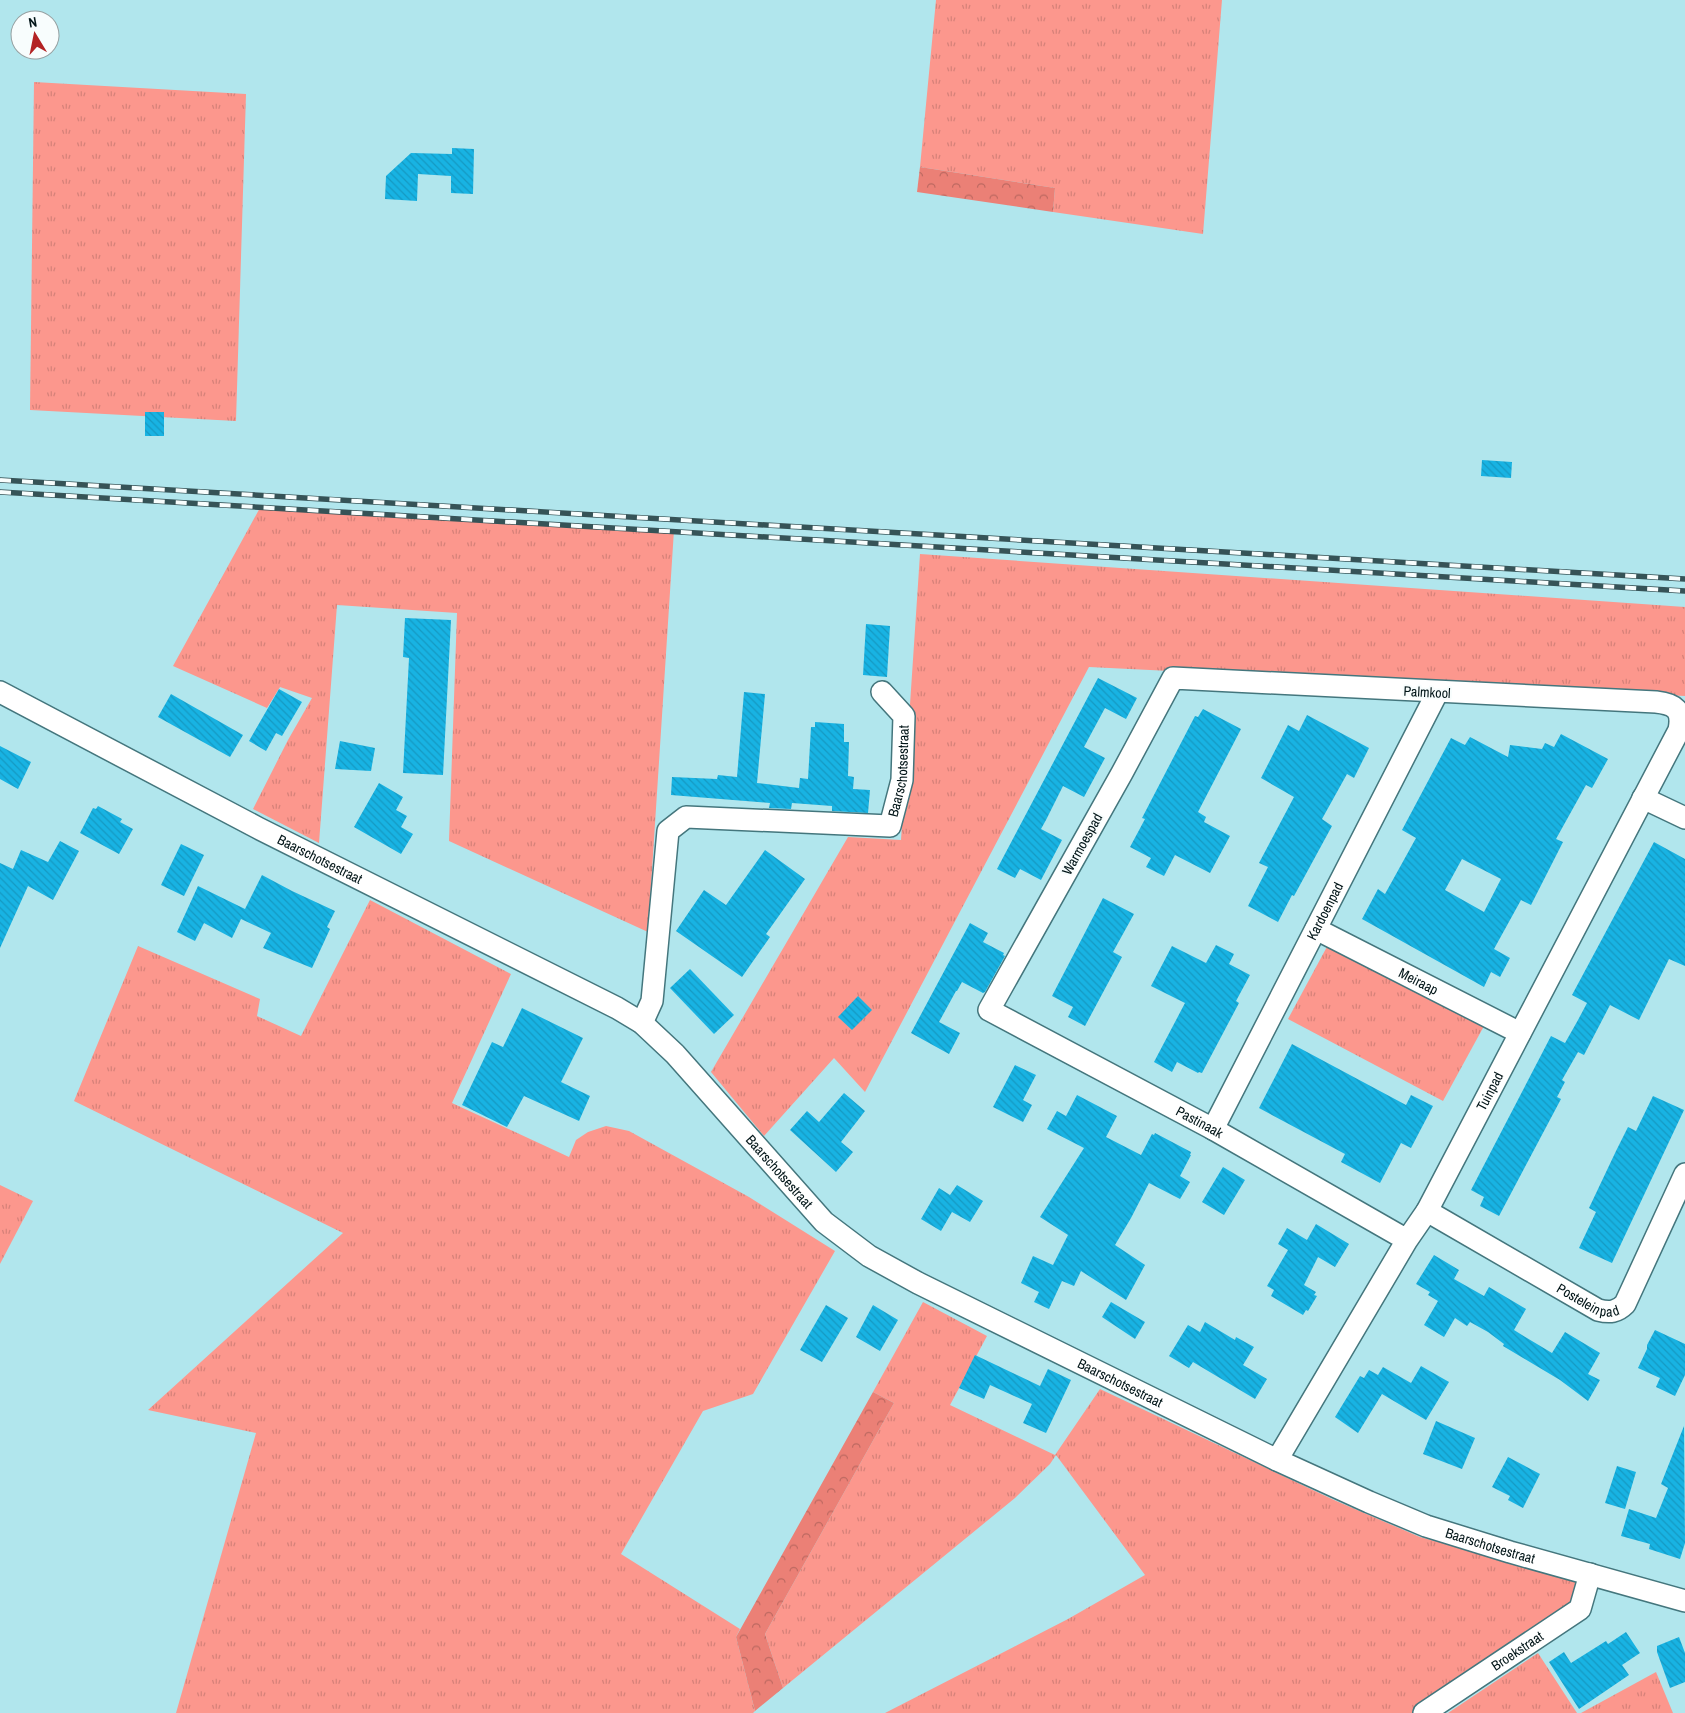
<svg xmlns="http://www.w3.org/2000/svg" width="1685" height="1713" font-family="'Archivo Narrow',sans-serif">
<style>
.grass{fill:url(#grass-tufts)}
.forest{fill:url(#forest-crowns)}
.building{fill:url(#building-back-hatch);fill-rule:evenodd}
.lines{fill:none;stroke-linecap:round;stroke-linejoin:round}
.minor-casing{stroke:#44767d;stroke-width:24}
.minor{stroke:#fff;stroke-width:21}
.rail-casing{stroke:#365357;stroke-width:5.5}
.rail{stroke:#f8fdfd;stroke-width:4;stroke-dasharray:11;stroke-linecap:butt}
.labels{text-anchor:middle;stroke-width:4;stroke-linejoin:round;paint-order:stroke}
.street-label{font-size:14px;fill:#021518;stroke:#f8fdfd}
</style>
<defs>
<pattern id="grass-tufts" width="24" height="20" patternUnits="userSpaceOnUse" patternTransform="scale(1.25)"><rect width="24" height="20" fill="#fc978d"/><path d="M3 7l-1-3M5 7V3M7 7l1-3M15 17l-1-3M17 17v-4M19 17l1-3" fill="none" stroke="#d68179"/></pattern>
<pattern id="forest-crowns" width="20" height="18" patternUnits="userSpaceOnUse" patternTransform="scale(1.25)"><rect width="20" height="18" fill="#eb8076"/><path d="M2 6a3 3 0 1 1 6 0M12 15a3 3 0 1 1 6 0" fill="none" stroke="#bc6860"/></pattern>
<pattern id="building-back-hatch" width="6" height="6" patternUnits="userSpaceOnUse" patternTransform="scale(1.25)"><rect width="6" height="6" fill="#18b3e3"/><path d="M-1 5l2 2M0 0l6 6M5-1l2 2" fill="none" stroke="#1599c2"/></pattern>
</defs>
<rect width="100%" height="100%" fill="#b1e6ed"/>
<!-- grass -->
<g class="grass">
<path d="M 936,0 L 1222,0 L 1203,234 L 1053,212 L 1055,188 L 920,167 Z"/>
<path d="M 34,82 L 246,94 L 236,421 L 30,410 Z"/>
<path d="M 261,506 L 674,530 L 648,932 L 449,841 L 457,613 L 337,605 L 319,843 L 253,809 L 288,740 L 312,698 L 280,687 L 267,708 L 173,666 Z"/>
<path d="M 920,554 L 1685,607 L 1685,696 L 1089,667 L 865,1092 L 834,1058 L 764,1136 L 711,1072 L 848,837 L 901,840 Z"/>
<path d="M 370,900 L 511,974 L 452,1103 L 569,1157 L 576,1140 L 588,1132 L 606,1126 L 629,1131 L 749,1197 L 835,1251 L 753,1394 L 703,1411 L 621,1554 L 740,1629 L 736,1637 L 755,1711 L 753,1713 L 176,1713 L 256,1433 L 148,1410 L 343,1233 L 74,1101 L 138,946 L 260,999 L 257,1016 L 301,1036 Z"/>
<path d="M 1329,943 L 1484,1026 L 1443,1101 L 1288,1019 Z"/>
<path d="M 0,1185 L 33,1201 L 0,1264 Z"/>
<path d="M 923,1302 L 987,1336 L 950,1405 L 1055,1455 L 1100,1389 L 1334,1500 L 1420,1537 L 1504,1560 L 1580,1579 L 1574,1607 L 1421,1713 L 885,1713 L 1068,1619 L 1145,1575 L 1056,1455 L 1050,1464 L 1015,1498 L 783,1688 L 765,1634 L 894,1403 L 873,1392 Z"/>
<path d="M 1538,1653 L 1577,1713 L 1448,1713 Z"/>
<path d="M 1656,1672 L 1673,1713 L 1581,1713 Z"/>
</g>
<!-- forest -->
<g class="forest">
<path d="M 920,167 L 1055,188 L 1053,212 L 917,192 Z"/>
<path d="M 873,1392 L 894,1403 L 765,1634 L 783,1688 L 755,1711 L 736,1637 Z"/>
</g>
<!-- building -->
<g class="building">
<path d="M 452,148 L 474,149 L 473,194 L 451,193 L 451,176 L 418,174 L 417,201 L 385,199 L 386,176 L 411,153 L 452,154 Z"/>
<rect x="145" y="412" width="19" height="24"/>
<path d="M 1482,460 L 1512,462 L 1511,478 L 1481,476 Z"/>
<path d="M 405,618 L 451,620 L 443,775 L 403,773 L 409,658 L 403,657 Z"/>
<path d="M 866,624 L 890,626 L 887,677 L 863,675 Z"/>
<path d="M 1098,678 L 1137,698 L 1126,719 L 1105,708 L 1084,747 L 1105,758 L 1084,797 L 1063,786 L 1046,820 L 1041,829 L 1062,840 L 1041,880 L 1020,869 L 1015,878 L 997,869 Z"/>
<path d="M 279,689 L 302,702 L 282,736 L 276,733 L 266,751 L 249,741 Z"/>
<path d="M 744,692 L 765,694 L 757,783 L 799,788 L 800,778 L 808,779 L 811,727 L 815,727 L 815,722 L 844,724 L 844,742 L 849,742 L 848,776 L 854,777 L 853,789 L 870,790 L 868,813 L 832,811 L 832,806 L 792,803 L 791,809 L 769,808 L 770,803 L 671,795 L 672,777 L 717,779 L 718,775 L 737,777 Z"/>
<path d="M 171,694 L 243,735 L 230,757 L 158,717 Z"/>
<path d="M 1203,709 L 1241,729 L 1198,812 L 1206,817 L 1204,822 L 1230,836 L 1210,873 L 1175,855 L 1164,876 L 1146,867 L 1151,858 L 1130,847 L 1145,819 L 1142,818 L 1155,793 L 1195,716 L 1198,717 Z"/>
<path d="M 1307,715 L 1369,748 L 1354,778 L 1347,774 L 1322,819 L 1332,826 L 1294,896 L 1292,895 L 1278,922 L 1248,906 L 1268,867 L 1259,863 L 1294,797 L 1261,778 L 1288,725 L 1299,731 Z"/>
<path d="M 1561,734 L 1608,759 L 1592,788 L 1586,785 L 1556,839 L 1563,842 L 1531,905 L 1521,900 L 1494,949 L 1510,958 L 1500,977 L 1491,972 L 1484,987 L 1362,919 L 1378,889 L 1385,894 L 1416,838 L 1402,830 L 1451,738 L 1465,745 L 1470,737 L 1508,757 L 1510,745 L 1542,749 L 1545,743 L 1554,747 ZM 1462,859 L 1501,879 L 1484,912 L 1445,890 Z"/>
<path d="M 340,741 L 375,748 L 371,771 L 335,769 Z"/>
<path d="M 0,746 L 31,762 L 18,789 L 0,779 Z"/>
<path d="M 379,783 L 403,797 L 396,810 L 407,816 L 401,827 L 413,834 L 401,854 L 354,827 Z"/>
<path d="M 98,806 L 122,819 L 120,822 L 133,829 L 119,854 L 80,833 L 93,808 L 96,809 Z"/>
<path d="M 60,841 L 79,851 L 53,900 L 28,886 L 0,948 L 0,863 L 13,869 L 21,850 L 48,862 Z"/>
<path d="M 1654,842 L 1685,859 L 1685,966 L 1669,959 L 1639,1020 L 1610,1005 L 1584,1055 L 1578,1052 L 1562,1080 L 1565,1082 L 1557,1097 L 1561,1099 L 1499,1216 L 1480,1206 L 1484,1197 L 1471,1190 L 1551,1036 L 1565,1043 L 1578,1020 L 1587,1003 L 1572,995 Z"/>
<path d="M 181,844 L 204,855 L 184,896 L 161,885 Z"/>
<path d="M 765,850 L 805,879 L 766,934 L 770,937 L 742,977 L 676,931 L 704,890 L 726,905 Z"/>
<path d="M 262,875 L 292,891 L 335,911 L 327,927 L 330,929 L 312,968 L 263,948 L 271,933 L 241,919 L 232,938 L 204,923 L 195,941 L 177,932 L 198,886 L 245,909 Z"/>
<path d="M 1103,898 L 1134,914 L 1113,952 L 1122,957 L 1085,1026 L 1068,1017 L 1073,1007 L 1052,996 Z"/>
<path d="M 970,923 L 988,933 L 983,942 L 1004,953 L 1003,955 L 1005,956 L 985,992 L 983,993 L 962,982 L 957,991 L 956,991 L 939,1022 L 960,1033 L 949,1054 L 911,1033 Z"/>
<path d="M 1216,945 L 1234,954 L 1229,964 L 1250,975 L 1236,1001 L 1239,1003 L 1202,1073 L 1199,1072 L 1198,1073 L 1177,1062 L 1172,1072 L 1154,1062 L 1185,1003 L 1151,986 L 1172,946 L 1206,963 Z"/>
<path d="M 690,969 L 734,1015 L 714,1034 L 670,988 Z"/>
<path d="M 858,996 L 872,1010 L 852,1030 L 838,1017 Z"/>
<path d="M 522,1008 L 583,1038 L 561,1082 L 590,1096 L 579,1121 L 524,1096 L 507,1127 L 462,1105 L 492,1042 L 503,1047 Z"/>
<path d="M 1292,1044 L 1406,1105 L 1411,1095 L 1433,1106 L 1411,1148 L 1401,1143 L 1380,1183 L 1341,1162 L 1345,1154 L 1259,1108 Z"/>
<path d="M 1015,1065 L 1036,1075 L 1023,1100 L 1032,1105 L 1023,1122 L 993,1107 Z"/>
<path d="M 844,1093 L 865,1111 L 841,1142 L 853,1152 L 836,1172 L 790,1130 L 807,1111 L 819,1122 Z"/>
<path d="M 1077,1095 L 1117,1116 L 1106,1137 L 1141,1155 L 1152,1134 L 1154,1135 L 1155,1133 L 1191,1152 L 1190,1155 L 1191,1155 L 1180,1176 L 1190,1182 L 1180,1199 L 1149,1183 L 1131,1218 L 1115,1245 L 1145,1265 L 1126,1300 L 1081,1271 L 1074,1286 L 1062,1281 L 1049,1309 L 1034,1302 L 1039,1292 L 1021,1283 L 1033,1256 L 1053,1265 L 1068,1235 L 1040,1217 L 1084,1148 L 1047,1129 L 1057,1111 L 1066,1116 Z"/>
<path d="M 1653,1096 L 1684,1110 L 1612,1263 L 1579,1248 L 1596,1212 L 1589,1208 L 1616,1151 L 1628,1127 L 1636,1131 Z"/>
<path d="M 1223,1167 L 1245,1180 L 1224,1215 L 1202,1202 Z"/>
<path d="M 957,1185 L 983,1201 L 970,1222 L 952,1212 L 941,1231 L 921,1219 L 939,1188 L 950,1195 Z"/>
<path d="M 1316,1224 L 1349,1244 L 1335,1267 L 1318,1257 L 1304,1285 L 1316,1292 L 1314,1295 L 1317,1296 L 1308,1311 L 1306,1310 L 1303,1315 L 1271,1296 L 1274,1290 L 1267,1286 L 1288,1250 L 1278,1244 L 1287,1228 L 1307,1240 Z"/>
<path d="M 1434,1255 L 1459,1270 L 1454,1279 L 1484,1296 L 1489,1287 L 1526,1309 L 1514,1330 L 1522,1335 L 1552,1353 L 1565,1332 L 1600,1353 L 1588,1374 L 1600,1380 L 1588,1401 L 1560,1380 L 1503,1346 L 1504,1344 L 1488,1332 L 1470,1322 L 1467,1326 L 1455,1318 L 1444,1337 L 1424,1325 L 1438,1301 L 1428,1295 L 1430,1292 L 1416,1284 Z"/>
<path d="M 1111,1302 L 1145,1322 L 1135,1339 L 1102,1317 Z"/>
<path d="M 826,1305 L 848,1318 L 822,1362 L 800,1350 Z"/>
<path d="M 873,1305 L 898,1320 L 880,1351 L 856,1337 Z"/>
<path d="M 1205,1322 L 1235,1340 L 1236,1337 L 1254,1347 L 1243,1365 L 1267,1379 L 1255,1399 L 1193,1362 L 1189,1368 L 1169,1356 L 1188,1325 L 1200,1332 Z"/>
<path d="M 1655,1330 L 1685,1344 L 1685,1375 L 1675,1396 L 1656,1387 L 1660,1378 L 1638,1368 L 1647,1349 L 1647,1345 Z"/>
<path d="M 975,1355 L 1040,1386 L 1048,1369 L 1071,1380 L 1046,1433 L 1023,1423 L 1032,1404 L 990,1385 L 984,1399 L 959,1388 Z"/>
<path d="M 1421,1366 L 1449,1382 L 1426,1420 L 1382,1394 L 1358,1433 L 1335,1417 L 1360,1376 L 1364,1378 L 1369,1370 L 1378,1375 L 1383,1367 L 1411,1383 Z"/>
<path d="M 1436,1421 L 1475,1438 L 1462,1469 L 1423,1454 Z"/>
<path d="M 1684,1426 L 1685,1543 L 1680,1559 L 1649,1549 L 1650,1544 L 1621,1536 L 1629,1509 L 1656,1518 L 1668,1488 L 1661,1484 Z"/>
<path d="M 1508,1457 L 1540,1474 L 1523,1508 L 1508,1500 L 1510,1496 L 1492,1487 Z"/>
<path d="M 1617,1466 L 1636,1472 L 1625,1509 L 1605,1503 Z"/>
<path d="M 1626,1632 L 1640,1653 L 1622,1665 L 1629,1675 L 1579,1709 L 1549,1662 L 1564,1652 L 1571,1663 L 1606,1641 L 1608,1644 Z"/>
<path d="M 1679,1637 L 1685,1653 L 1685,1682 L 1670,1688 L 1657,1652 L 1657,1646 Z"/>
</g>
<g class="lines">
<!-- minor casing -->
<g class="minor-casing">
<g id="minor">
<path id="s1" d="M 0,692 L 258,828 L 617,1008 L 642,1023 L 675,1054 L 824,1222 L 869,1256 L 918,1283 L 1277,1460 L 1369,1502 L 1426,1526 L 1510,1552 L 1685,1601"/>
<path d="M 1643,798 L 1685,818"/>
<path id="s2" d="M 1316,929 L 1520,1033"/>
<path id="s3" d="M 642,1023 L 652,1001 L 668,831 L 686,817 L 890,826 L 902,780 L 904,716 L 882,692"/>
<path id="s4" d="M 1213,1129 L 1437,693"/>
<path id="s5" d="M 1427,1211 L 1598,1310 C 1610,1313 1617,1312 1625,1304 L 1685,1174"/>
<path id="s6" d="M 1277,1460 L 1407,1240 L 1427,1211 L 1679,730 C 1683,710 1675,704 1656,702 L 1173,678 L 1122,773 L 989,1010 L 1213,1129 L 1407,1240"/>
<path id="s7" d="M 1424,1713 L 1580,1609 L 1590,1574"/>
</g>
</g>
<!-- minor -->
<use href="#minor" class="minor"/>
<!-- rail casing -->
<g class="rail-casing">
<g id="rail">
<path d="M 0,480 L 1685,579"/>
<path d="M 0,492 L 1685,591"/>
</g>
</g>
<!-- rail -->
<use href="#rail" class="rail"/>
</g>
<g class="labels">
<!-- street labels -->
<g class="street-label">
<text transform="translate(1427 692) rotate(3)" y="5">Palmkool</text>
<text dy="5" stroke="none"><textPath href="#s3" startOffset="478">Baarschotsestraat</textPath></text>
<text transform="translate(1082 844) rotate(-61)" y="5">Warmoespad</text>
<text dy="5" stroke="none"><textPath href="#s1" startOffset="361">Baarschotsestraat</textPath></text>
<text dy="5" stroke="none"><textPath href="#s4" startOffset="245">Kardoenpad</textPath></text>
<text dy="5" stroke="none"><textPath href="#s2" startOffset="115">Meiraap</textPath></text>
<text dy="5" stroke="none"><textPath href="#s6" startOffset="426">Tuinpad</textPath></text>
<text dy="5" stroke="none"><textPath href="#s6" startOffset="1979">Pastinaak</textPath></text>
<text dy="5" stroke="none"><textPath href="#s1" startOffset="925">Baarschotsestraat</textPath></text>
<text dy="5" stroke="none"><textPath href="#s5" startOffset="185">Posteleinpad</textPath></text>
<text dy="5" stroke="none"><textPath href="#s1" startOffset="1330">Baarschotsestraat</textPath></text>
<text dy="5" stroke="none"><textPath href="#s1" startOffset="1735">Baarschotsestraat</textPath></text>
<text dy="5" stroke="none"><textPath href="#s7" startOffset="112">Broekstraat</textPath></text>
</g>
</g>
<!-- north arrow -->
<g transform="translate(35 35) rotate(350)"><circle r="24" fill="#f8fdfd" stroke="#96a0a1"/>
<path d="M0-4L9 19L0 12L-9 19Z" fill="#b32324"/>
<text y="-8" font-size="14" font-weight="bold" text-anchor="middle" fill="#021518">N</text>
</g>
</svg>
